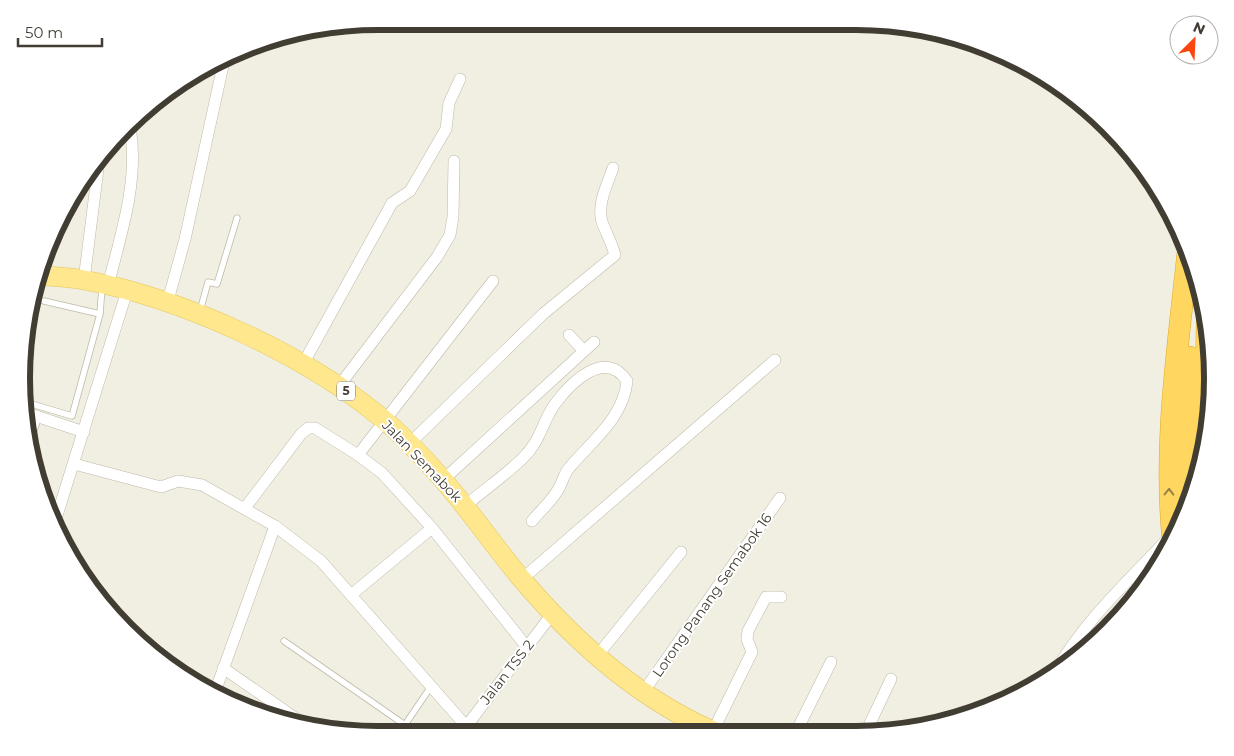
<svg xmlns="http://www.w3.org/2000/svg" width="1234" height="756" font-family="Montserrat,sans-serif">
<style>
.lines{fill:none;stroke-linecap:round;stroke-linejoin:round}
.lane-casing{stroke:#bfb9a8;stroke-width:7}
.street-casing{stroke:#bfb9a8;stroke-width:12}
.primary-casing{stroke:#e3c65e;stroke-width:20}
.highway-casing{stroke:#ddab30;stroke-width:22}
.lane{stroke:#fff;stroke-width:5.5}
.street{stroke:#fff;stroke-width:11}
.primary{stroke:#fee78d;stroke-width:19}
.highway{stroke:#fed660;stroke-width:21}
.oneway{stroke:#978247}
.labels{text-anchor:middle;stroke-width:4;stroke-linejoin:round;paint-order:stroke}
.shield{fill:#fff;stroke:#7b7770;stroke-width:1}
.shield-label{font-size:12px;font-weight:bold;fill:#423d33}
.street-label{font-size:14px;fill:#423d33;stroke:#fff}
.rim{fill:none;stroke:#423d33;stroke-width:6}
</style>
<rect width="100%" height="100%" fill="#f1eee2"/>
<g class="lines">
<!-- lane casing -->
<g class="lane-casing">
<g id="lane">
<path d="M 44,301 L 100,314"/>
<path d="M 200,311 L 208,282 L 217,284 L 237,218"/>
<path d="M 25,402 L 72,416 L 100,314 L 102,287"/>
<path d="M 31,439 L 39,416"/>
<path d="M 284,641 L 405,725"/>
<path d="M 400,732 L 430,688"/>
</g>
</g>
<!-- street casing -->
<g class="street-casing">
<g id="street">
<path d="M 84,280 L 99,161"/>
<path d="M 108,286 C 120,237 138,185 131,134"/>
<path d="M 167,304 L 185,239 L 224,61"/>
<path d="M 569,335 L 584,351"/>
<path d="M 303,364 L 392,203 L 410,191 L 446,129 L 449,103 L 460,79"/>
<path d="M 339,386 L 437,257 L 450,235 L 453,217 L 454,161"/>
<path d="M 27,413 L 84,432"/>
<path d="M 409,444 L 543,314 L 615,255 C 612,243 606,233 602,222 C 597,204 607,185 613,168"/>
<path d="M 358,455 L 493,281"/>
<path d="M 74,464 L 161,487 L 178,481 L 202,485 L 275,526 L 321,561 L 466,726"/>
<path d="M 443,480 L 594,342"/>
<path d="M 465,506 C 484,490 504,476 522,459 C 541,441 542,422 555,404 C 571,382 606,348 627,381 C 624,417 592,441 570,467 C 564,473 563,481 559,488 C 553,500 541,510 532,521"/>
<path d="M 245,508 L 301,434 L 308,428 L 315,428 L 358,455 L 382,473 L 432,528 L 526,646"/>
<path d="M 55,522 L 127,291"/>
<path d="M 522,579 L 775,360"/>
<path d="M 351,595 L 432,528"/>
<path d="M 597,656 L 681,552"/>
<path d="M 223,668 L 304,724"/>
<path d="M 1056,671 C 1086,618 1132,578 1172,534"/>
<path d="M 644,691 L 780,498"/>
<path d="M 215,692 L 275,526"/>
<path d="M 713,731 L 752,652 L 747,639 L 748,631 L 766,597 L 781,597"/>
<path d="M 462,732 L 553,613"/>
<path d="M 795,734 L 831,662"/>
<path d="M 865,734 L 891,679"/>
</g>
</g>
<!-- primary casing -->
<g class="primary-casing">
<path id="primary" d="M 38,275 C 53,277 69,277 84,280 C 182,298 301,353 378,415 C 402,434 424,458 444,481 C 471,512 494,546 520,577 C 573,640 641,701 718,733"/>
</g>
<!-- highway casing -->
<g class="highway-casing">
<g id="highway">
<path d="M 1205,444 L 1207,320"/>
<path d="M 1187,506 L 1190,357"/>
<path d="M 1173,541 C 1163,445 1178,347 1188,251"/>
</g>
</g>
<!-- lane -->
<use href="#lane" class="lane"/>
<!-- street -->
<use href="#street" class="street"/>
<!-- primary -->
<use href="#primary" class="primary"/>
<!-- highway -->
<use href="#highway" class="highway"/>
</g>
<!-- one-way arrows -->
<defs><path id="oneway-chevron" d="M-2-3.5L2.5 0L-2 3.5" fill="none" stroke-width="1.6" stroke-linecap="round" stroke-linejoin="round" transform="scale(1.25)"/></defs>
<use class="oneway" href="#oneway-chevron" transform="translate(1169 492) rotate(-89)"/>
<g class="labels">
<!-- shield labels -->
<rect class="shield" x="337" y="381.5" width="18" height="19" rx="4"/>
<g class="shield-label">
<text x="346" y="395">5</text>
</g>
<!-- street labels -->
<g class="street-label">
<text transform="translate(422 461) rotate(46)" y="5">Jalan Semabok</text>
<text transform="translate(712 595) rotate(-55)" y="5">Lorong Panang Semabok 16</text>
<text transform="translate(507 672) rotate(-52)" y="5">Jalan TSS 2</text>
</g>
</g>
<!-- crop -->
<path d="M0 0H1234V756H0ZM378 30H856A348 348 0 0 1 1204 378V378A348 348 0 0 1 856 726H378A348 348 0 0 1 30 378V378A348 348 0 0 1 378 30Z" fill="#fff" fill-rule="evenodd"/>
<path class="rim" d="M378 30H856A348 348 0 0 1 1204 378V378A348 348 0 0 1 856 726H378A348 348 0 0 1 30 378V378A348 348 0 0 1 378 30Z"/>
<!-- north arrow -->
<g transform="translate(1194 40) rotate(24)"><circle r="24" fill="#ffffff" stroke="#b3b1ad"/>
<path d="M0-4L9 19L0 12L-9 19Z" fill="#fb460f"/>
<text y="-8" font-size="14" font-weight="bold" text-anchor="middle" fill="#423d33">N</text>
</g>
<!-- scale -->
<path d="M18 38v8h84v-8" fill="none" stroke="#423d33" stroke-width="2.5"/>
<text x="25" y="38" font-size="15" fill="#423d33" stroke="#ffffff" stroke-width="4" paint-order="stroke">50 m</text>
</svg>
